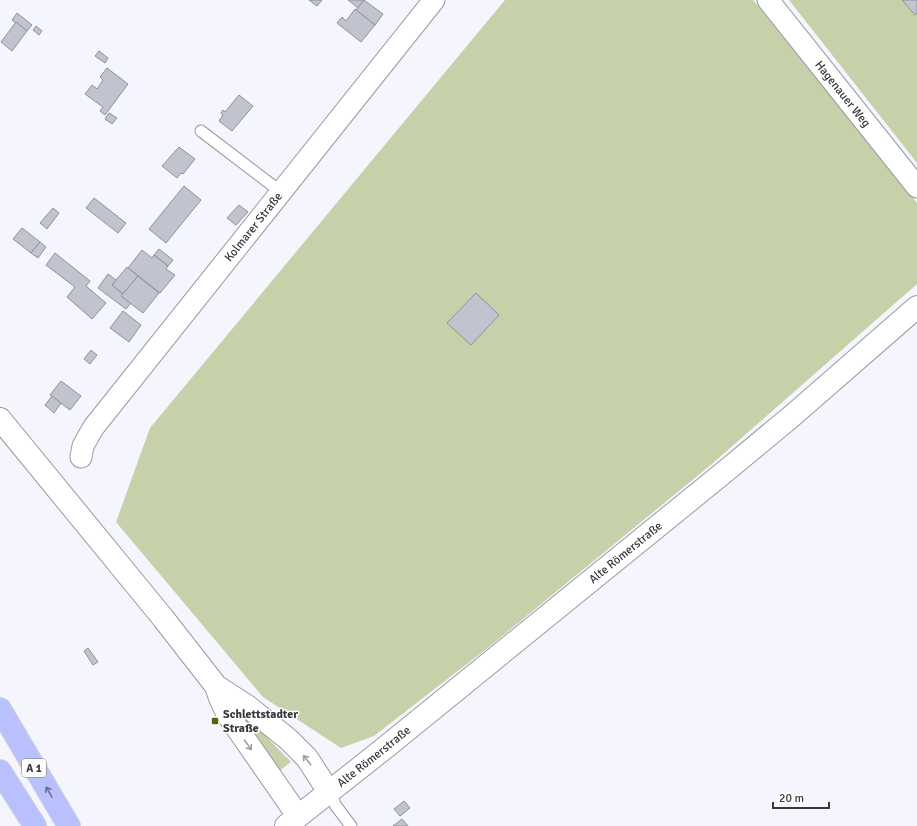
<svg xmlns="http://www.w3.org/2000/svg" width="917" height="826" font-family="Signika,sans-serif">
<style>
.green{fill:#c5d1a8}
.building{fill:#c1c3cf;stroke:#8f909b}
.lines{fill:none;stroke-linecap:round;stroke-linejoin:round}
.service-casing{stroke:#9799a4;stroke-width:13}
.minor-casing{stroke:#9799a4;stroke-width:23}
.tertiary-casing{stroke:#9799a4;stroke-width:24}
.motorway-casing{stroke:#d3d3d4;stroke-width:24}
.service{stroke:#fff;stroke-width:11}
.minor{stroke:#fff;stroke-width:21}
.tertiary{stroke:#fff;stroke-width:22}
.motorway{stroke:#b8c0fd;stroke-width:22}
.oneway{stroke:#9c9c9e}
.oneway2{stroke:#6b6f8a}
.poi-dot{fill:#53640b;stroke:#fff;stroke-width:1.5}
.labels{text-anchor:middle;stroke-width:3;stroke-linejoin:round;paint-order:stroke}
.shield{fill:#fff;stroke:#747477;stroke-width:1}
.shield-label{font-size:11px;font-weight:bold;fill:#38393d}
.street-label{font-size:12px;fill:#38393d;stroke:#fff}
.poi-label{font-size:12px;font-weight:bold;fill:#38393d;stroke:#fff;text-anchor:start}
</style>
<rect width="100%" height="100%" fill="#f5f6fd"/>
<!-- green -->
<g class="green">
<path d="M 505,0 L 753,0 L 917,203 L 917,284 L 713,463 L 490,646 L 374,736 L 341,748 L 263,697 L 116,522 L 150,428 Z"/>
<path d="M 789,0 L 917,0 L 917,163 Z"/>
<path d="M 248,719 L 251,721 L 291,762 L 279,771 L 248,723 Z"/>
</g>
<!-- building -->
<g class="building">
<path d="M 309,0 L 322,0 L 317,6 Z"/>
<path d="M 348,0 L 364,0 L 358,8 Z"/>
<path d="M 364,0 L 383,14 L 375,25 L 356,10 Z"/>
<path d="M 902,0 L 917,0 L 917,13 L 915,15 Z"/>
<path d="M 355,9 L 375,25 L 361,42 L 337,23 L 342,17 L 346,21 Z"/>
<path d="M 17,13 L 32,25 L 27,31 L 12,20 Z"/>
<path d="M 16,22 L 27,31 L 12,51 L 1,42 Z"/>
<path d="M 36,26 L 42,31 L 39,35 L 33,30 Z"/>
<path d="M 99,51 L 108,58 L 105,63 L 95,56 Z"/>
<path d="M 107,68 L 128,84 L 105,115 L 100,111 L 103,107 L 85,94 L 92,85 L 97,89 L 103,80 L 100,77 Z"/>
<path d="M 239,95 L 253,106 L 232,131 L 219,121 L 223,115 L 221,113 L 223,110 L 225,112 Z"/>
<path d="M 109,113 L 117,118 L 112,124 L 105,119 Z"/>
<path d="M 179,147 L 195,159 L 183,174 L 181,173 L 177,178 L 162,166 Z"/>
<path d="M 184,186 L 201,200 L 166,243 L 149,229 Z"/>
<path d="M 94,198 L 126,223 L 118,233 L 86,208 Z"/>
<path d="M 239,205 L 248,212 L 236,225 L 227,218 Z"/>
<path d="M 53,208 L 59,213 L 47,229 L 40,223 Z"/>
<path d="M 22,228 L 40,242 L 31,253 L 13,239 Z"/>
<path d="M 40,242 L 46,247 L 38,258 L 31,253 Z"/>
<path d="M 159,249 L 173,260 L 168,266 L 154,255 Z"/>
<path d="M 142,250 L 152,258 L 154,255 L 168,266 L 166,269 L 175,275 L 160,293 L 128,268 Z"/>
<path d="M 55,253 L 90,281 L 86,286 L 106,303 L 92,319 L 67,297 L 75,287 L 46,265 Z"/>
<path d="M 127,267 L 138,276 L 123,294 L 112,285 Z"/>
<path d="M 108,274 L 116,280 L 112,285 L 123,294 L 121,296 L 131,303 L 126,309 L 98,288 Z"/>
<path d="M 138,276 L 159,293 L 143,313 L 121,296 Z"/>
<path d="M 476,293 L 499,315 L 471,345 L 447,323 Z"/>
<path d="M 123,311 L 141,325 L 129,342 L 110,328 Z"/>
<path d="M 91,350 L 97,355 L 90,364 L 84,359 Z"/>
<path d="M 61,381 L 81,396 L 70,410 L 50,395 Z"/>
<path d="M 52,396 L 61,403 L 54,413 L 45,405 Z"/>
<path d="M 88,648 L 98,662 L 93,665 L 84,651 Z"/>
<path d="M 404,801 L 410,808 L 400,816 L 394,809 Z"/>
<path d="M 402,819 L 408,826 L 393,826 Z"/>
</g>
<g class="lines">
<!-- service casing -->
<g class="service-casing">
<g id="service">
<path d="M 201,131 L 281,192"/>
<path d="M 329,792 L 336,806 L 351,826"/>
</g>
</g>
<!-- minor casing -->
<g class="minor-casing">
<g id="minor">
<path id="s1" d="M 768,0 L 917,187"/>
<path id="s2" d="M 81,457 L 83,446 L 93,428 L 434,0"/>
</g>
</g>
<!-- tertiary casing -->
<g class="tertiary-casing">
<g id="tertiary">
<path d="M 0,419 L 163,618 L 216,686 L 247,706 L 288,739 L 307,758 L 329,792"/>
<path d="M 216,686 L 220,698 L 228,715 L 298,816"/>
<path id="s3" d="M 286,826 L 381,751 L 722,474 L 792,416 L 917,307"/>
</g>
</g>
<!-- motorway casing -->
<g class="motorway-casing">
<g id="motorway">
<path d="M 0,709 L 69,826"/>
<path d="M 0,771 L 35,826"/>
</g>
</g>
<!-- service -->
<use href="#service" class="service"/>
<!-- minor -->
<use href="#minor" class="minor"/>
<!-- tertiary -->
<use href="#tertiary" class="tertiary"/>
<!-- motorway -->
<use href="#motorway" class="motorway"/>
</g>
<!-- one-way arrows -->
<defs><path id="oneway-shaft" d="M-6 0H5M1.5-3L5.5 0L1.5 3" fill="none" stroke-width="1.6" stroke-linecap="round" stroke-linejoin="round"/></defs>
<g class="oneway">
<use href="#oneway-shaft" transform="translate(248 745) rotate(55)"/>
<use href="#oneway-shaft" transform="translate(307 760) rotate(-129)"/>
</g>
<use class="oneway2" href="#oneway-shaft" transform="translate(49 792) rotate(-120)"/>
<!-- markers -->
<rect class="poi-dot" x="211" y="717" width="8" height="8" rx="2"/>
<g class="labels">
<!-- shield labels -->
<rect class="shield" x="22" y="759" width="24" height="18" rx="3"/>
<g class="shield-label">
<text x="34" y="772">A 1</text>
</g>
<!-- street labels -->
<g class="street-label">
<text dy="4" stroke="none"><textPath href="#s1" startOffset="120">Hagenauer Weg</textPath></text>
<text dy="4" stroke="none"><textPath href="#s2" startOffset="289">Kolmarer Straße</textPath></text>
<text dy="4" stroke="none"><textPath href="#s3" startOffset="436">Alte Römerstraße</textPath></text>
<text dy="4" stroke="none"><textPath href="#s3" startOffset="112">Alte Römerstraße</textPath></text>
</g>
<!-- poi labels -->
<g class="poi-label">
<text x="223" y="718">Schlettstadter<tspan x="223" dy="14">Straße</tspan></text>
</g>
</g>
<!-- scale -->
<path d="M773 802v6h56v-6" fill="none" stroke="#38393d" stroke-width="2"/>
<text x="779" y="802" font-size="12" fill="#38393d" stroke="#ffffff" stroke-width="3" paint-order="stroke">20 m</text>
</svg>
